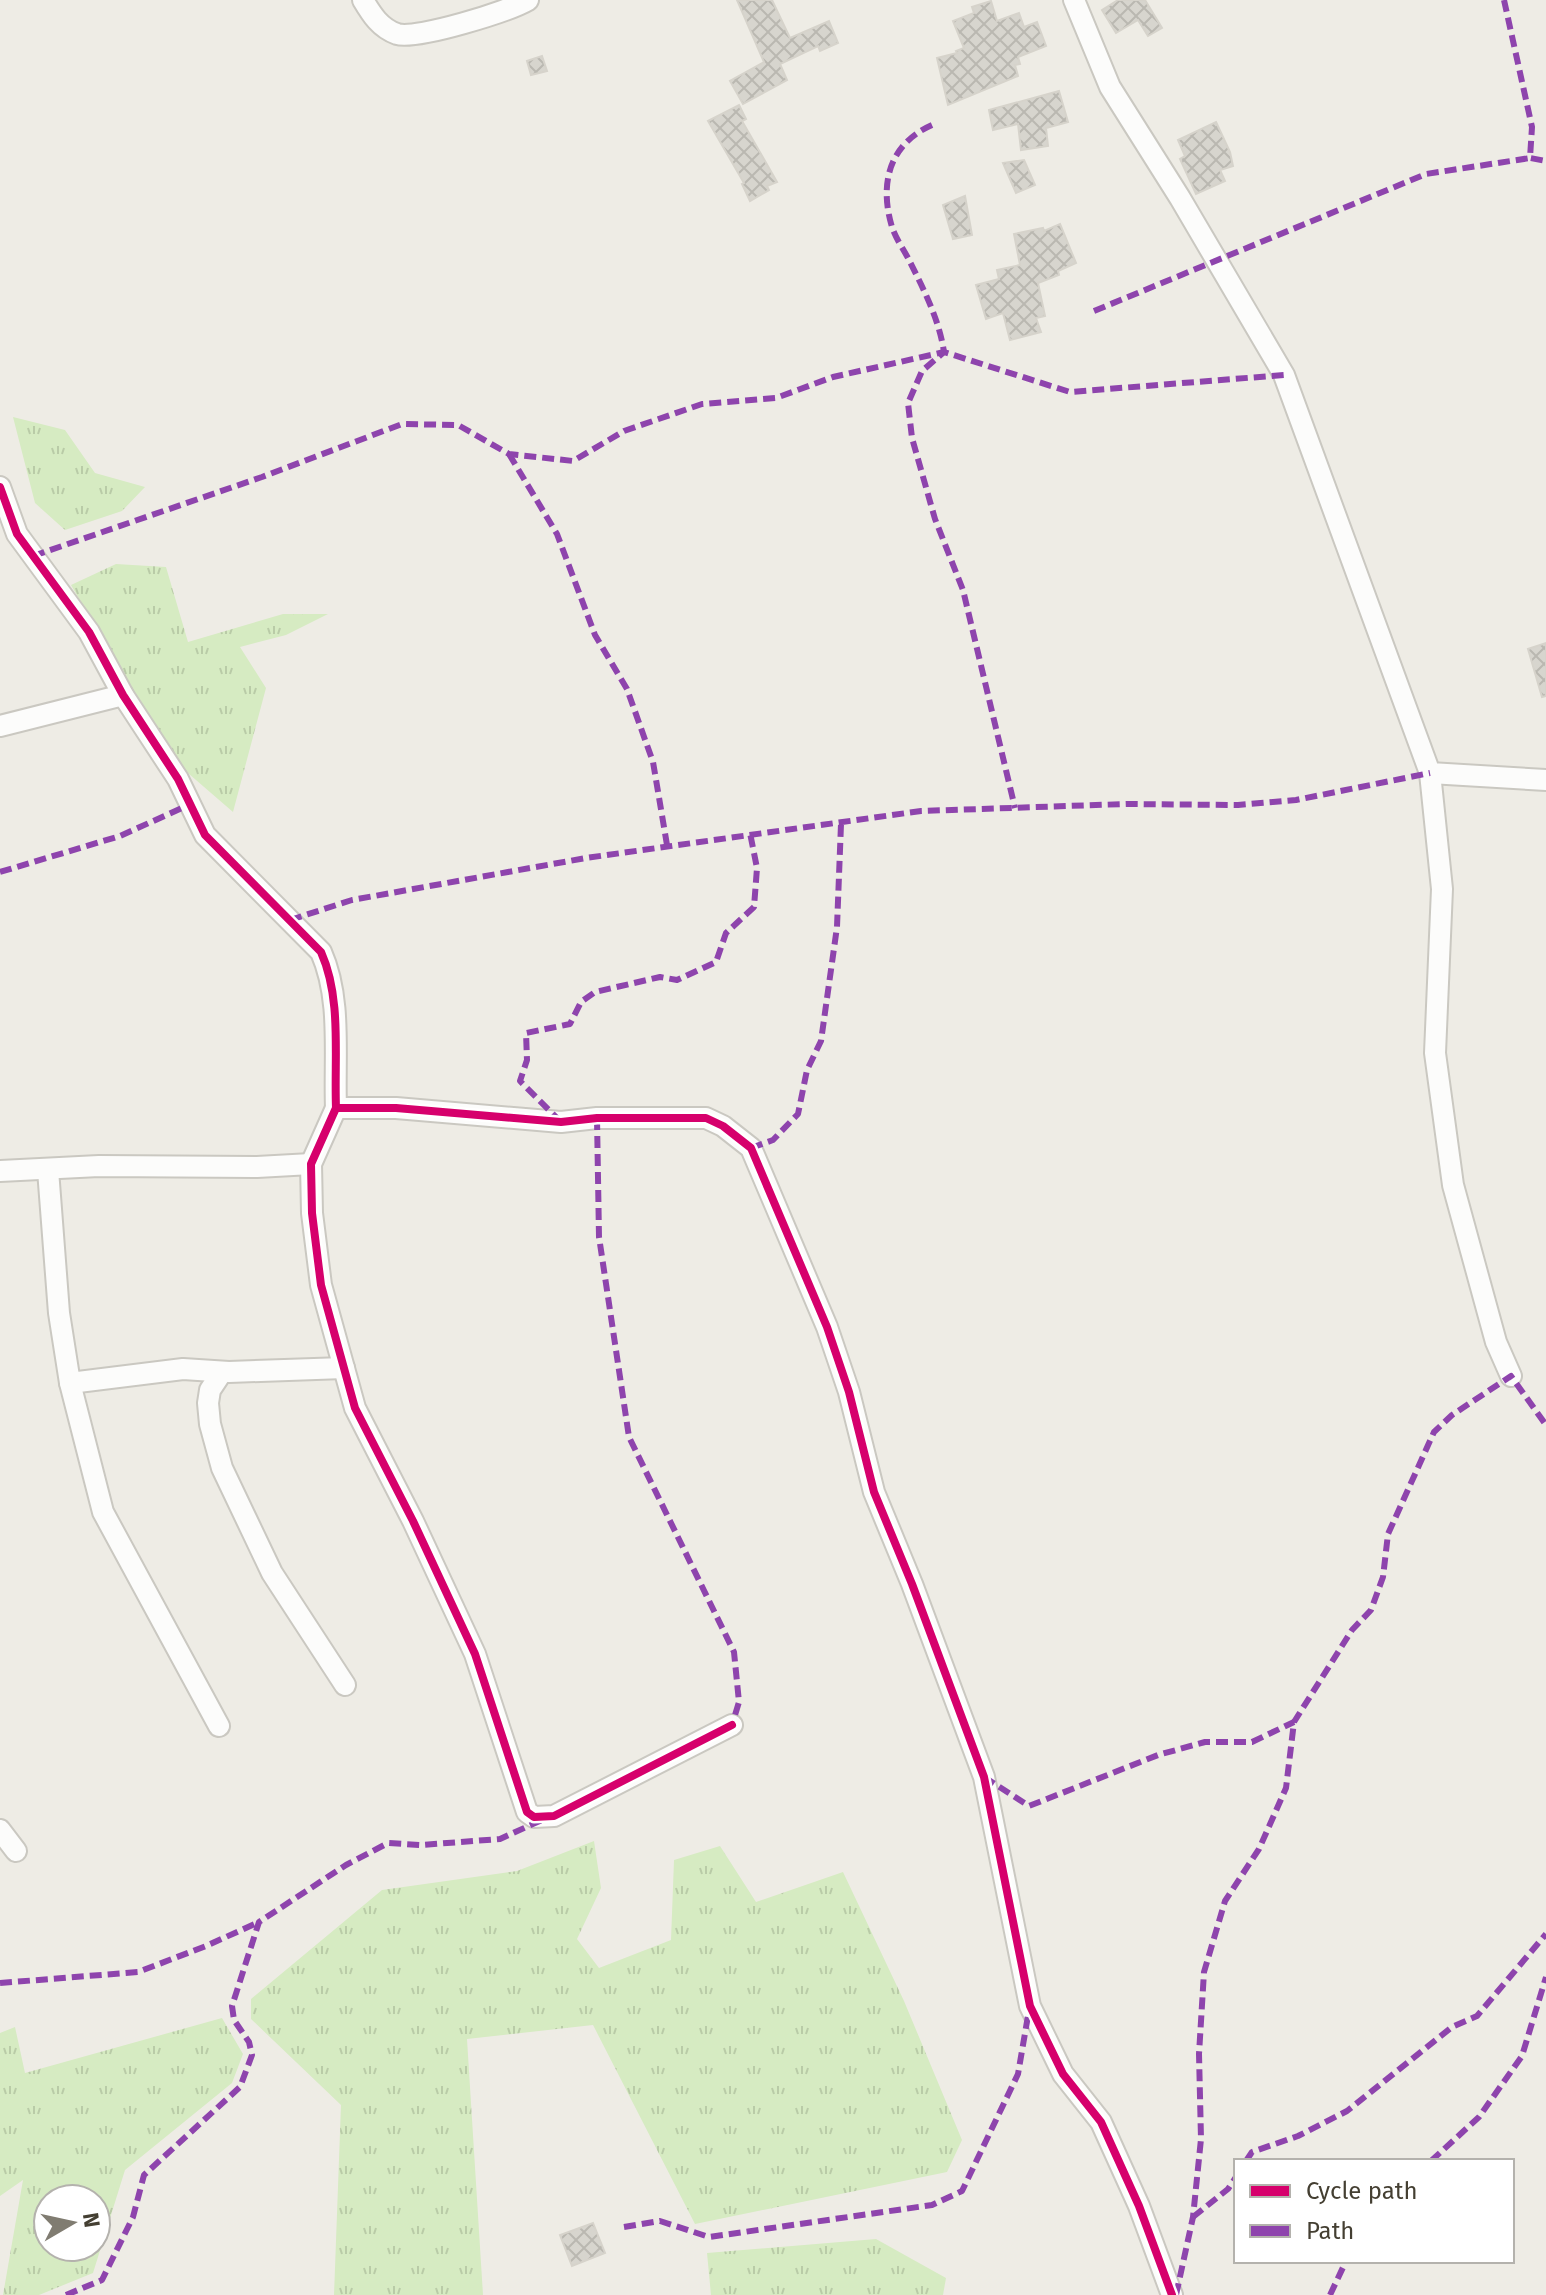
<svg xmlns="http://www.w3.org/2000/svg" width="1546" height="2295" font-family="'Fira Sans',sans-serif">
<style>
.grass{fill:url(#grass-tufts);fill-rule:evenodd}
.building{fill:url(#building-cross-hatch);stroke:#d6d3cb;stroke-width:2}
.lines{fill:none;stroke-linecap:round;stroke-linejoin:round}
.minor-casing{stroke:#cac8c1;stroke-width:24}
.minor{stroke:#fcfcfb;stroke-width:20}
.quiet{stroke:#8e44ad;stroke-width:6;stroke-dasharray:12 6;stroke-linecap:butt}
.cycleway-casing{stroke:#fff;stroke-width:13}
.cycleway{stroke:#d6006c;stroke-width:8}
</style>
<defs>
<pattern id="grass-tufts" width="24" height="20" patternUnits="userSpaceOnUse" patternTransform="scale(2)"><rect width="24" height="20" fill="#d6ebc2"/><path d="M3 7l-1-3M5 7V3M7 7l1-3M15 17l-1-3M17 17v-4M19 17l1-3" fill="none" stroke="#b9cba7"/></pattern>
<pattern id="building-cross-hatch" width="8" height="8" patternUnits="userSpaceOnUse" patternTransform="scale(2)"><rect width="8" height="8" fill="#d7d5ce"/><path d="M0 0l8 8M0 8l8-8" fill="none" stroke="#bab8b1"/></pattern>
</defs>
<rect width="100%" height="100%" fill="#eeece5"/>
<!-- grass -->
<g class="grass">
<path d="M 13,417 L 65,430 L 95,473 L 145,487 L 122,511 L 65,530 L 35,503 Z"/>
<path d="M 116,564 L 166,567 L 188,642 L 283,614 L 328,614 L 286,635 L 240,647 L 266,688 L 233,812 L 174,761 L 71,585 Z"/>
<path d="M 594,1841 L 601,1888 L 577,1939 L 599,1968 L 671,1940 L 674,1860 L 720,1846 L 756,1902 L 843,1872 L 904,2001 L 962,2140 L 947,2172 L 695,2224 L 593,2025 L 467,2039 L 483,2295 L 334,2295 L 341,2105 L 251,2019 L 251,1999 L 382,1890 L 517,1871 Z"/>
<path d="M 222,2018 L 243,2054 L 232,2083 L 125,2170 L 93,2273 L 39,2295 L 3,2295 L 23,2180 L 0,2196 L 0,2033 L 15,2027 L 25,2073 ZM 48,2199 L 96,2199 L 96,2247 L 48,2247 Z"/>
<path d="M 876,2239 L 946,2278 L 943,2295 L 711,2295 L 707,2253 Z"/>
</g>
<!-- building -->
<g class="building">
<path d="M 737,0 L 772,0 L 790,38 L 829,21 L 838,43 L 820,51 L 818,46 L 780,64 L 787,80 L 743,104 L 730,81 L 764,62 Z"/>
<path d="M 1118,0 L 1145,0 L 1162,28 L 1148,36 L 1138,20 L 1116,33 L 1102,10 Z"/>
<path d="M 991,1 L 997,21 L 1019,13 L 1024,27 L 1037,22 L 1046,46 L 1018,57 L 1020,64 L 1015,65 L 1018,76 L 948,105 L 937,58 L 957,53 L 956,51 L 964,48 L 953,21 L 974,13 L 972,7 Z"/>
<path d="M 542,56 L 547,71 L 531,75 L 527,61 Z"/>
<path d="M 1059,91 L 1068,122 L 1046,128 L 1048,146 L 1021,150 L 1018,124 L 993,130 L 989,110 Z"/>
<path d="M 739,105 L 746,119 L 742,121 L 777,182 L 767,186 L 769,190 L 750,201 L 742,184 L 744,183 L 708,121 Z"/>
<path d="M 1216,122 L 1230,152 L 1233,166 L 1220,170 L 1225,181 L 1196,194 L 1180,159 L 1185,156 L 1178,140 Z"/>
<path d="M 1024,160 L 1035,185 L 1016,193 L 1003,163 Z"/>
<path d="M 965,196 L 972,235 L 953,239 L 943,205 Z"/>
<path d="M 1060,224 L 1076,263 L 1058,271 L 1059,275 L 1038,283 L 1045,316 L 1036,318 L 1041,332 L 1010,340 L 1003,313 L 986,319 L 976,285 L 999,279 L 997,270 L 1020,265 L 1014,234 L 1043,228 L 1044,231 Z"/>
<path d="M 1546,643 L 1546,696 L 1542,697 L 1528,649 Z"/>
<path d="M 593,2223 L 605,2253 L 572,2266 L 560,2235 Z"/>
</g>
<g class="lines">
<!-- minor casing -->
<g class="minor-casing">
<g id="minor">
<path d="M 363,0 C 372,15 380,28 397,34 C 417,40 509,11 528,0"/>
<path d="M 1074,0 L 1110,87 L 1180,198 L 1284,375 L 1430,773 L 1546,780"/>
<path d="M 0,487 L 17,534 L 89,632 L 123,695 L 178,779 L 205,835 L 321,952 C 342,999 334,1057 336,1108 L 396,1108 L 561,1122 L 597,1118 L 706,1118 L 723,1126 L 751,1148 L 827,1327 L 849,1392 L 874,1492 L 912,1584 L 984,1777 L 1030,2006 L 1063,2074 L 1101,2122 L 1139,2206 L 1172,2295"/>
<path d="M 0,726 L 123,695"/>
<path d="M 1430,773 L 1442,889 L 1435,1053 L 1453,1185 L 1496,1342 L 1511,1376"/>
<path d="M 336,1108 L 311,1164 L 312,1213 L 321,1285 L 355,1408 L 413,1521 L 475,1654 L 527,1812 L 534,1817 L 554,1816 L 732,1725"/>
<path d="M 48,1170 L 59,1313 L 70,1383 L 183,1369 L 229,1372 L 344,1368"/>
<path d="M 0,1171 L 99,1166 L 257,1167 L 311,1164"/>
<path d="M 222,1372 L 210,1390 L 208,1403 L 210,1424 L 222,1468 L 272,1573 L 345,1685"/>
<path d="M 70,1383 L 103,1512 L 219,1726"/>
<path d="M 0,1830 L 16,1851"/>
</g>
</g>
<!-- minor -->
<use href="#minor" class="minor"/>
<!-- quiet -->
<g class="quiet">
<path d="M 1504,0 L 1532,127 L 1530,158 L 1546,161"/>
<path d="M 932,125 C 889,144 879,184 892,227 C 896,239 904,250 909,260 C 924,290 939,319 944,352 L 922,371 L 908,403 L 912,438 L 935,519 L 963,590 L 1015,808"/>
<path d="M 1094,311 L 1426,174 L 1530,158"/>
<path d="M 509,454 L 557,534 L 595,635 L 627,689 L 653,762 L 667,845"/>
<path d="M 33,556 L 262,477 L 402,424 L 458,425 L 509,454 L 573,461 L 624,431 L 702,404 L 776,398 L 833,377 L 944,352 L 1070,392 L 1284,375"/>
<path d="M 0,872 L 120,836 L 191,804"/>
<path d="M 290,920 L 352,900 L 586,858 L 921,811 L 1126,804 L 1238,805 L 1296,800 L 1430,773"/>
<path d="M 597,1118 L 599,1237 L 629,1437 L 734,1652 L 739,1702 L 732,1725"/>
<path d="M 561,1122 L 520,1081 L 527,1060 L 526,1033 L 570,1024 L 581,1002 L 595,992 L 660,977 L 677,980 L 716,962 L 726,933 L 754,907 L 757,868 L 750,833"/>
<path d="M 751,1148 L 773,1140 L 798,1114 L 807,1070 L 821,1041 L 837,927 L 841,824"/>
<path d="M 984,1777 L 1029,1806 L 1158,1755 L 1205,1742 L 1252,1742 L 1294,1722"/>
<path d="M 0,1983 L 138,1972 L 206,1946 L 259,1922"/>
<path d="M 1246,2161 L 1252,2152 L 1298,2136 L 1347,2111 L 1452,2027 L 1477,2016 L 1546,1934"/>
<path d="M 1431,2161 L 1479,2117 L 1522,2056 L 1546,1977"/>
<path d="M 1193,2217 L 1228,2189 L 1236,2177"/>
<path d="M 624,2227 L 660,2221 L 709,2237 L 932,2205 L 962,2191 L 1018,2074 L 1029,2010"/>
<path d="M 66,2295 L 102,2280 L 133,2217 L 144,2175 L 240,2087 L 252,2055 L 249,2042 L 234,2020 L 232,2006 L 259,1922 L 346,1865 L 388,1843 L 421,1845 L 500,1839 L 544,1819"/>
<path d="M 1176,2295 L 1193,2217 L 1201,2139 L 1199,2054 L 1204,1972 L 1225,1901 L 1259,1849 L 1286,1788 L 1294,1722 L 1352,1630 L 1371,1610 L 1383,1577 L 1388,1534 L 1434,1432 L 1452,1415 L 1511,1376 L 1546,1425"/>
<path d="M 1330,2295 L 1346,2261"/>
</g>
<!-- cycleway casing -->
<g class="cycleway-casing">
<g id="cycleway">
<path d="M 0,487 L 17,534 L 89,632 L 123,695 L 178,779 L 205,835 L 321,952 C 342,999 334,1057 336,1108 L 396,1108 L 561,1122 L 597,1118 L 706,1118 L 723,1126 L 751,1148 L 827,1327 L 849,1392 L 874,1492 L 912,1584 L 984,1777 L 1030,2006 L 1063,2074 L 1101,2122 L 1139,2206 L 1172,2295"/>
<path d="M 336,1108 L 311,1164 L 312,1213 L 321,1285 L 355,1408 L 413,1521 L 475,1654 L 527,1812 L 534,1817 L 554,1816 L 732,1725"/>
</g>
</g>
<!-- cycleway -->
<use href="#cycleway" class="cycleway"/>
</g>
<!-- legend -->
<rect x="1234" y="2159" width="280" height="104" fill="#ffffff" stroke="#b4b2ad" stroke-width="2"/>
<rect x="1250" y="2185" width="40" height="12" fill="#d6006c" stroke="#b4b2ad" stroke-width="2"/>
<text x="1306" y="2199" font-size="24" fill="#443f32">Cycle path</text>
<rect x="1250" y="2225" width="40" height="12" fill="#8e44ad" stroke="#b4b2ad" stroke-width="2"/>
<text x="1306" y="2239" font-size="24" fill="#443f32">Path</text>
<!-- north arrow -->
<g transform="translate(72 2223) rotate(81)"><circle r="38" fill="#ffffff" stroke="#b4b2ad" stroke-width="2"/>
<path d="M0-6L14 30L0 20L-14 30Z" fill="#807c71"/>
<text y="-12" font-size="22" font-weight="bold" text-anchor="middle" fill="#443f32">N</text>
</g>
</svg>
